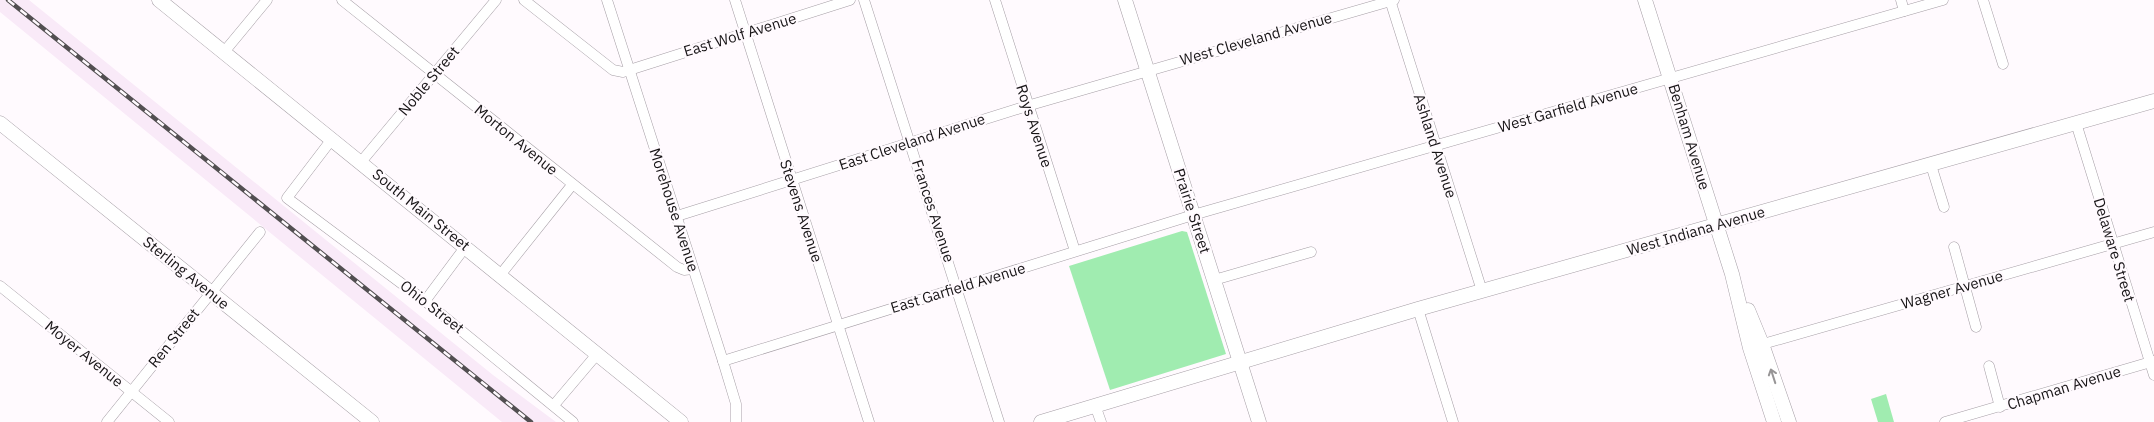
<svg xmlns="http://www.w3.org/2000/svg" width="2154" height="422" font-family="'IBM Plex Sans',sans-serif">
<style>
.built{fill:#f9eaf8}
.green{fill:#a0ecb0}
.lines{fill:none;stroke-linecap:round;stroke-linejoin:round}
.street-casing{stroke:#a59ea5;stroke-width:11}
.secondary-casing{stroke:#a59ea5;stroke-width:15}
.street{stroke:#fff;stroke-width:10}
.secondary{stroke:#fff;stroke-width:14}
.rail-casing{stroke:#524f51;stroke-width:4.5}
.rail{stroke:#fffafe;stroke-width:2.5;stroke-dasharray:8;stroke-linecap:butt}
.oneway{stroke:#979596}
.labels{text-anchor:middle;stroke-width:4.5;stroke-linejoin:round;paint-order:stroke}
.street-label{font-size:15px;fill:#171416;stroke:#fffafe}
</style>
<rect width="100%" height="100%" fill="#fffafe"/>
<!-- built -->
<path class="built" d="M 0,0 L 29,0 L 493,375 L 556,422 L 502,422 L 0,12 Z"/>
<!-- green -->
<g class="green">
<path d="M 1182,231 L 1187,232 L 1226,354 L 1110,390 L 1069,266 Z"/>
<path d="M 1886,394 L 1894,422 L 1878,422 L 1871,399 Z"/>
</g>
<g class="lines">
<!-- street casing -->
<g class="street-casing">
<g id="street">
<path d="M 342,0 L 677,267 L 684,270 L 693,269"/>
<path d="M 524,0 L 613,70 L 623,72 L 850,0"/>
<path d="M 607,0 L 723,361 L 736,404 L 736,421"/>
<path d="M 735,0 L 869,422"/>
<path d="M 864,0 L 999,422"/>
<path d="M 995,0 L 1075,251"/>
<path d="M 1390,0 L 1482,291"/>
<path d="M 1901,0 L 1904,11"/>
<path d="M 1983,0 L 2003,64"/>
<path d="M 224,52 L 267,0"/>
<path d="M 2076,123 L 2154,375"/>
<path d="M 332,139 L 287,198 L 425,301 L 573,422"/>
<path d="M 361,162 L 496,0"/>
<path d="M 1931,165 L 1944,207"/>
<path d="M 677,216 L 1027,106 L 1394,0"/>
<path d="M 1954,247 L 1976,327"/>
<path d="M 501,274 L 572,185"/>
<path d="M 1214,280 L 1311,252"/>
<path d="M 0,286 L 169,422"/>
<path d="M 425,301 L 466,246"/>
<path d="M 1418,309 L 1453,422"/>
<path d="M 1756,346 L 2154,232"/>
<path d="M 723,361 L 1193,215 L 1943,0"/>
<path d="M 1989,366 L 2000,407"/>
<path d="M 554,405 L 598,353"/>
<path d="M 1095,405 L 1101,422"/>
<path d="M 107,422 L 260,232"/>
<path d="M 1945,422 L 2154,361"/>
</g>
</g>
<!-- secondary casing -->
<g class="secondary-casing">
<g id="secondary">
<path d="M 159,0 L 681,422"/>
<path d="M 1125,0 L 1259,422"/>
<path d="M 1645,0 L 1732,274 L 1750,348 L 1774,422"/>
<path d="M 0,123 L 372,422"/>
<path d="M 1748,310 L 1762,344 L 1789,422"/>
<path d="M 1041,422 L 1418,309 L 2154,101"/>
</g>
</g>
<!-- street -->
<use href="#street" class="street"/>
<!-- secondary -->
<use href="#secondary" class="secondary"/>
<!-- rail casing -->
<g class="rail-casing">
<path id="rail" d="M 8,0 L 531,422"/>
</g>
<!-- rail -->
<use href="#rail" class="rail"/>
</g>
<!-- one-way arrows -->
<defs><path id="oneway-shaft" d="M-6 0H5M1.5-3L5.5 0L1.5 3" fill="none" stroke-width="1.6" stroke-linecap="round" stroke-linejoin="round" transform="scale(1.25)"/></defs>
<use class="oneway" href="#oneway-shaft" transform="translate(1773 376) rotate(-108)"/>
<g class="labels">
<!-- street labels -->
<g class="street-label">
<text transform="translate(740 35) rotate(-17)" y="5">East Wolf Avenue</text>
<text transform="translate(1256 39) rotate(-16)" y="5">West Cleveland Avenue</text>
<text transform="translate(429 81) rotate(-50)" y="5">Noble Street</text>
<text transform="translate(1568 108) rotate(-16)" y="5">West Garfield Avenue</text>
<text transform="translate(1034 126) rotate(72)" y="5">Roys Avenue</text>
<text transform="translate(1689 137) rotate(73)" y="5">Benham Avenue</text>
<text transform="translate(516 140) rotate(39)" y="5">Morton Avenue</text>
<text transform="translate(912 142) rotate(-18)" y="5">East Cleveland Avenue</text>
<text transform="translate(1435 146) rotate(72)" y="5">Ashland Avenue</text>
<text transform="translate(421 210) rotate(39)" y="5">South Main Street</text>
<text transform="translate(674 210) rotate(72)" y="5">Morehouse Avenue</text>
<text transform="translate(801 211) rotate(72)" y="5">Stevens Avenue</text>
<text transform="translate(933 211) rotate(72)" y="5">Frances Avenue</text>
<text transform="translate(1192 211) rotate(72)" y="5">Prairie Street</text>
<text transform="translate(1696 231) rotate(-16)" y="5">West Indiana Avenue</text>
<text transform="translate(2114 250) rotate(73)" y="5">Delaware Street</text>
<text transform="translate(186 273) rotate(39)" y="5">Sterling Avenue</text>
<text transform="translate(958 288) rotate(-17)" y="5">East Garfield Avenue</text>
<text transform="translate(1952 290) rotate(-16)" y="5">Wagner Avenue</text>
<text transform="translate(432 307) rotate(38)" y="5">Ohio Street</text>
<text transform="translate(174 338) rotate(-51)" y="5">Ren Street</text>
<text transform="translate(84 354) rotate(39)" y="5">Moyer Avenue</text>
<text transform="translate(2064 388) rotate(-17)" y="5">Chapman Avenue</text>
</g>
</g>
</svg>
